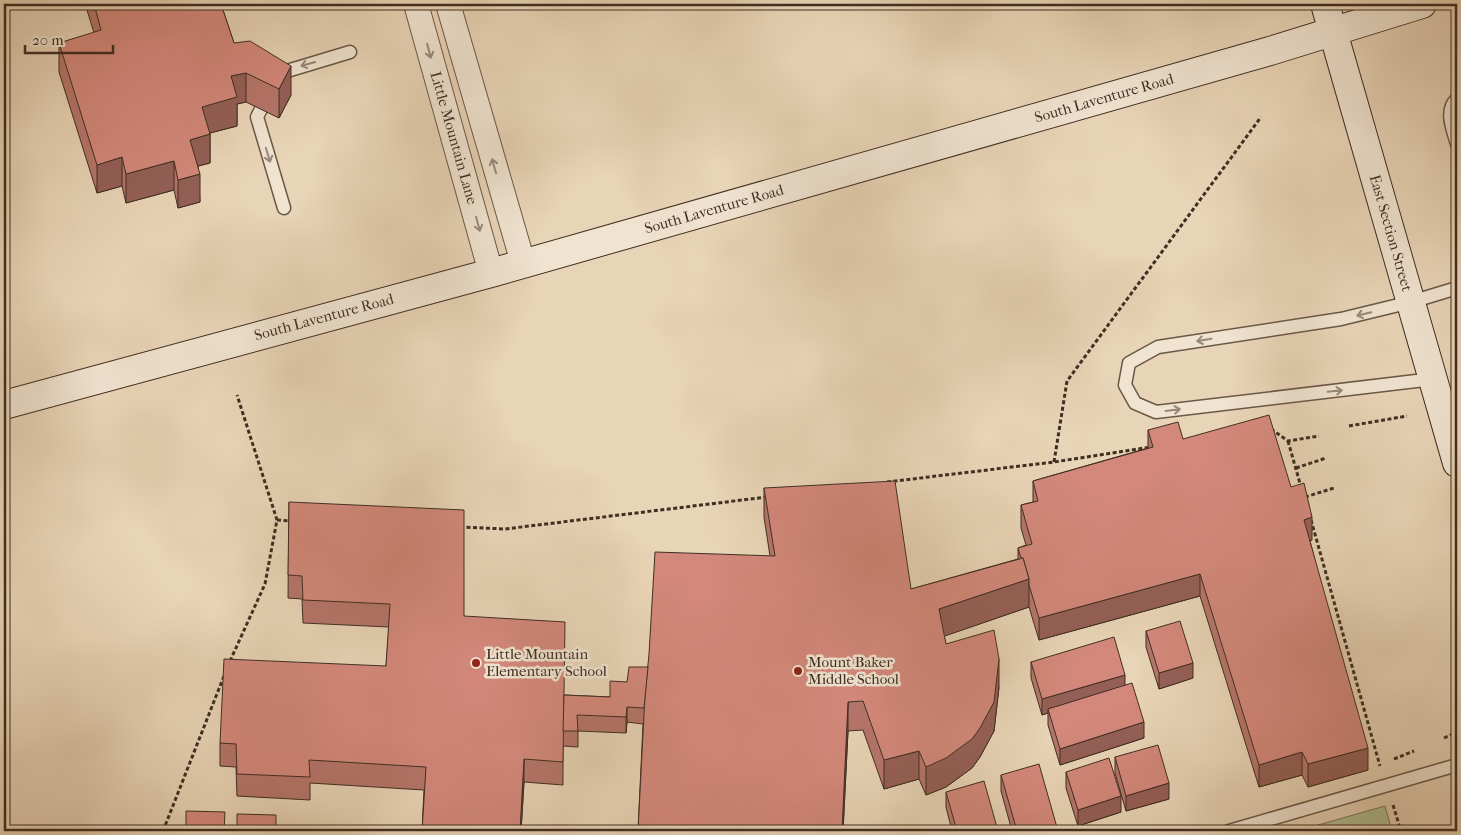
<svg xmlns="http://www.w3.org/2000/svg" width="1461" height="835" font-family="'IM FELL French Canon',serif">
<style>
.green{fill:#b1be91;stroke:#78765a}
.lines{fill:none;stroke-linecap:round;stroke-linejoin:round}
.lane-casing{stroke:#6a5848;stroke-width:15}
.street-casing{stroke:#6a5848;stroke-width:26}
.secondary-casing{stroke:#402e23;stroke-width:30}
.path{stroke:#402e23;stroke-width:3;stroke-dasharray:4 2.5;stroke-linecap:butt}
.lane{stroke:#f0e3d0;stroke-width:12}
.street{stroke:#f0e3d0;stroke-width:24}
.secondary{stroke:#f0e3d0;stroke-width:28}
.wall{fill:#b5756a;stroke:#402e23}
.shaded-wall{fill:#945f56;stroke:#402e23}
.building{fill:#d3887b;stroke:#402e23}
.oneway{stroke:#98887a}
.poi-dot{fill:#8f2418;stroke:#f0e3d0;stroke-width:2}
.labels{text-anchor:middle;stroke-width:5;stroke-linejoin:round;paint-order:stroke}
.street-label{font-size:15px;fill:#402e23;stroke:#f0e3d0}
.poi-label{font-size:15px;fill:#402e23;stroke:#f0e3d0;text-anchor:start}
</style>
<rect width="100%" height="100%" fill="#e8d4b6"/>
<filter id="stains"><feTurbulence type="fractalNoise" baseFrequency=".004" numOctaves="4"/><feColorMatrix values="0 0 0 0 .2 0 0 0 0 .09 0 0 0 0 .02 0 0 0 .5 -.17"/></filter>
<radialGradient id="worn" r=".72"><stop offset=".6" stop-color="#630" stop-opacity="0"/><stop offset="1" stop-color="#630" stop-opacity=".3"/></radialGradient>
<!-- green -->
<path class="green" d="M 1385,806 L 1392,831 L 1297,831 Z"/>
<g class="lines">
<!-- lane casing -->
<g class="lane-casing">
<g id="lane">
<path d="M 277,74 L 350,52"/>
<path d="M 1457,99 C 1444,110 1453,130 1457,144"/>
<path d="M 261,109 L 257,117 L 284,208"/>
<path d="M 1433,379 L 1156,412 L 1135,403 L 1125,385 L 1129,363 L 1158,347 L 1341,319 L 1411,302 L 1457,288"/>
<path d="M 1229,831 L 1457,765"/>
</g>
</g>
<!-- street casing -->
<g class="street-casing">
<g id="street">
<path d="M 416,4 L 491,273"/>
<path d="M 448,4 L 523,263"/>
</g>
</g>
<!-- secondary casing -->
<g class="secondary-casing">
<g id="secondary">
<path d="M 1325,4 L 1457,463"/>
<path d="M 4,405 L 491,273 L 1270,51 L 1422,4"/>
</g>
</g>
<!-- path -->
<g class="path">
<path d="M 1349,426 L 1407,416"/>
<path d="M 1271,429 L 1288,441 L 1319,436"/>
<path d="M 1288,441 L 1301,487"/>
<path d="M 1054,462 L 1067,381 L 1261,117"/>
<path d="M 1296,468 L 1326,458"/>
<path d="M 887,482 L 1054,462 L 1151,447"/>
<path d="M 1305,497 L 1334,488"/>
<path d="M 277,520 L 291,521"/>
<path d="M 1311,520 L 1380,766"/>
<path d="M 460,527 L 505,529 L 767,497"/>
<path d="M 230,661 L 265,584 L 277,520 L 237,395"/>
<path d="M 1444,738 L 1457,732"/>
<path d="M 1394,759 L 1414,751"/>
<path d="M 1393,805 L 1401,831"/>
<path d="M 163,831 L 224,676"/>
</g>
<!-- lane -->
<use href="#lane" class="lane"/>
<!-- street -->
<use href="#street" class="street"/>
<!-- secondary -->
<use href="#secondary" class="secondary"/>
</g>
<!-- wall -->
<g class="wall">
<path d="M 87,4 L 221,4 L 234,43 L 291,95 L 279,118 L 246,102 L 237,104 L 237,126 L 210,133 L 210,163 L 198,166 L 200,202 L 178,208 L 174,190 L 126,203 L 122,186 L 97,193 L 59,72 L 59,43 L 94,33 L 87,10 Z"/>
<path d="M 1148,430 L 1183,439 L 1291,487 L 1312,540 L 1310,541 L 1368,770 L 1308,787 L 1302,775 L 1259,787 L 1200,596 L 1039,640 L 1029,607 L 944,636 L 946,644 L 999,687 L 994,731 L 980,757 L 972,768 L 946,787 L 926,795 L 919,779 L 884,789 L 863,730 L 848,731 L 843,831 L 638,831 L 643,724 L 627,722 L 626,733 L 578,731 L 578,747 L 563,746 L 563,785 L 524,782 L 521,831 L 422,831 L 424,790 L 310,783 L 310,800 L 237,796 L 236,767 L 220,766 L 220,743 L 386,666 L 389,627 L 303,623 L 302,599 L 288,598 L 289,502 L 464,616 L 564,695 L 610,697 L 627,682 L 648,667 L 770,556 L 764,517 L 764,488 L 911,589 L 1018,559 L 1018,548 L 1026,545 L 1021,528 L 1021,505 L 1033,502 L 1033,481 L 1148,448 Z"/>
<path d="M 1146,631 L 1193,678 L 1159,689 L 1146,647 Z"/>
<path d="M 1031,662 L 1125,685 L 1144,738 L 1060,765 L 1048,725 L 1048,713 L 1042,715 L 1031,678 Z"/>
<path d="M 1115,757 L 1169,799 L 1126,811 L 1115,773 Z"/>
<path d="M 1066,772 L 1121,812 L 1078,826 L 1066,788 Z"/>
<path d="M 1001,775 L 1058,831 L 1012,831 L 1001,791 Z"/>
<path d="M 946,792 L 998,831 L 952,831 L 946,807 Z"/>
</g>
<!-- shaded-wall -->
<g class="shaded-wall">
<path d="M 291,66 L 291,95 L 279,118 L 279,89 Z"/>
<path d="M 246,73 L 246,102 L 237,104 L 237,126 L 202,135 L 202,107 L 231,76 Z"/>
<path d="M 210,134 L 210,163 L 190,168 L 190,140 Z"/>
<path d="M 122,157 L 122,186 L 97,193 L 97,165 Z"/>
<path d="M 174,161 L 174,190 L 126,203 L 126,174 Z"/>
<path d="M 200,174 L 200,202 L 178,208 L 178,180 Z"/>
<path d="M 1312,517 L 1312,540 L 1304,543 L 1304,520 Z"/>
<path d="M 1200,574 L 1200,596 L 1039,640 L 1039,618 Z"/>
<path d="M 1029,579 L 1029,607 L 939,638 L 939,609 Z"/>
<path d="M 999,659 L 999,687 L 994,731 L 980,757 L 972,768 L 946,787 L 926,795 L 926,767 Z"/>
<path d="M 1193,663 L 1193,678 L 1159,689 L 1159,673 Z"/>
<path d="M 1125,675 L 1125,691 L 1048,709 L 1048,713 L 1042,715 L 1042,699 Z"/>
<path d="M 848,702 L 848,731 L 843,831 L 842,831 Z"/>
<path d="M 627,707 L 627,722 L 626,733 L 626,717 Z"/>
<path d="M 1144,722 L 1144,738 L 1060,765 L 1060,749 Z"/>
<path d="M 1368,748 L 1368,770 L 1308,787 L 1308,764 Z"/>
<path d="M 919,751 L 919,779 L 884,789 L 884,760 Z"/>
<path d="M 1302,752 L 1302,775 L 1259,787 L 1259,765 Z"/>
<path d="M 524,759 L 524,782 L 521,831 L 520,831 Z"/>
<path d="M 1169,783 L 1169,799 L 1126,811 L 1126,796 Z"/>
<path d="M 1121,796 L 1121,812 L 1078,826 L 1078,810 Z"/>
</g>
<!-- building -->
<g class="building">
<path d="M 94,4 L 221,4 L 234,43 L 250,41 L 291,66 L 279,89 L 246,73 L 231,76 L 237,97 L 202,107 L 210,134 L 190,140 L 200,174 L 178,180 L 174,161 L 126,174 L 122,157 L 97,165 L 59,43 L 101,30 Z"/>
<path d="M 1269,415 L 1291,487 L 1304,483 L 1312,517 L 1304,520 L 1368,748 L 1308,764 L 1302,752 L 1259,765 L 1200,574 L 1039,618 L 1029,585 L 1029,579 L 1023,558 L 1021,558 L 1018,548 L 1032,544 L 1021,505 L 1038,501 L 1033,481 L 1153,447 L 1148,430 L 1178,422 L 1183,439 Z"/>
<path d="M 895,481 L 911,589 L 1023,558 L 1029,579 L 939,609 L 946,644 L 994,630 L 999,659 L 994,702 L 980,728 L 972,739 L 946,758 L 926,767 L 919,751 L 884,760 L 863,701 L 848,702 L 842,831 L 638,831 L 645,695 L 649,654 L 655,552 L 775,556 L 764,488 Z"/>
<path d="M 289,502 L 464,510 L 464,616 L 565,622 L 563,762 L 524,759 L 520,831 L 422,831 L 426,767 L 309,760 L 310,777 L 237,774 L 236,744 L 220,743 L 224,659 L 386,666 L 390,604 L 303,600 L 302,576 L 288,575 Z"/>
<path d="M 1180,621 L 1193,663 L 1159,673 L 1146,631 Z"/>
<path d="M 1114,637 L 1125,675 L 1042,699 L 1031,662 Z"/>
<path d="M 629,667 L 648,667 L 644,708 L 627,707 L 626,717 L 577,715 L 578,731 L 563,731 L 564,695 L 610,697 L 610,681 L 627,682 Z"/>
<path d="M 1132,683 L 1144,722 L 1060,749 L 1048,709 Z"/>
<path d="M 1158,745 L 1169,783 L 1126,796 L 1115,757 Z"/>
<path d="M 1109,758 L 1121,796 L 1078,810 L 1066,772 Z"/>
<path d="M 1039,764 L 1058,831 L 1017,831 L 1001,775 Z"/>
<path d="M 984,781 L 998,831 L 957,831 L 946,792 Z"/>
<path d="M 186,811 L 225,812 L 224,831 L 186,831 Z"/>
<path d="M 237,814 L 276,815 L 276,831 L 237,831 Z"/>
</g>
<!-- one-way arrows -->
<defs><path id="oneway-shaft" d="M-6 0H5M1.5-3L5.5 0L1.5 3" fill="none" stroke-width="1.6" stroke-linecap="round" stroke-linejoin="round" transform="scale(1.25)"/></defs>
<g class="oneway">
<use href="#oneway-shaft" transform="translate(429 51) rotate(75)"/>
<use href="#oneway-shaft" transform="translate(308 64) rotate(164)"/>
<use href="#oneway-shaft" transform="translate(268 155) rotate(73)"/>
<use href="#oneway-shaft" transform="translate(494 166) rotate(-106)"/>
<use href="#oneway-shaft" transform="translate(478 224) rotate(75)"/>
<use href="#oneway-shaft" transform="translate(1364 314) rotate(167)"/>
<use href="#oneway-shaft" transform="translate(1204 340) rotate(171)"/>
<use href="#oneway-shaft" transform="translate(1335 391) rotate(-6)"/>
<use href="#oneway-shaft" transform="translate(1173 410) rotate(-7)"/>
</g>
<!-- markers -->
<g class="poi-dot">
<circle cx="476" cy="663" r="5"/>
<circle cx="798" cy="671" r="5"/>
</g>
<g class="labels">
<!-- street labels -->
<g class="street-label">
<text transform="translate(1104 98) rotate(-16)" y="5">South Laventure Road</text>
<text transform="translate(454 138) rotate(74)" y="5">Little Mountain Lane</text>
<text transform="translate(714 209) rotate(-16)" y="5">South Laventure Road</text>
<text transform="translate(1391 233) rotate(74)" y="5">East Section Street</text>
<text transform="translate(324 317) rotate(-15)" y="5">South Laventure Road</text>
</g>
<!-- poi labels -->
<g class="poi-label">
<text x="486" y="659">Little Mountain<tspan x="486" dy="17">Elementary School</tspan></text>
<text x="808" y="667">Mount Baker<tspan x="808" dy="17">Middle School</tspan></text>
</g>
</g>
<!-- margin -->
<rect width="1461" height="835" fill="none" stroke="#e8d4b6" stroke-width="20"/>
<rect x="5" y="5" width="1451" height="825" fill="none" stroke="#402e23" stroke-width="2.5"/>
<rect x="10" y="10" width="1441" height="815" fill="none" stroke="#402e23"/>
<!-- scale -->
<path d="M25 45v8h88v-8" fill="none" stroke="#402e23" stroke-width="2.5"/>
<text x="32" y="45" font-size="15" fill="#402e23" stroke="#f0e3d0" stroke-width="4" paint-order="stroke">20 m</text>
<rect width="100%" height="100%" filter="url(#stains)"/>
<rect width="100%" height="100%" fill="url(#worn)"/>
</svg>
